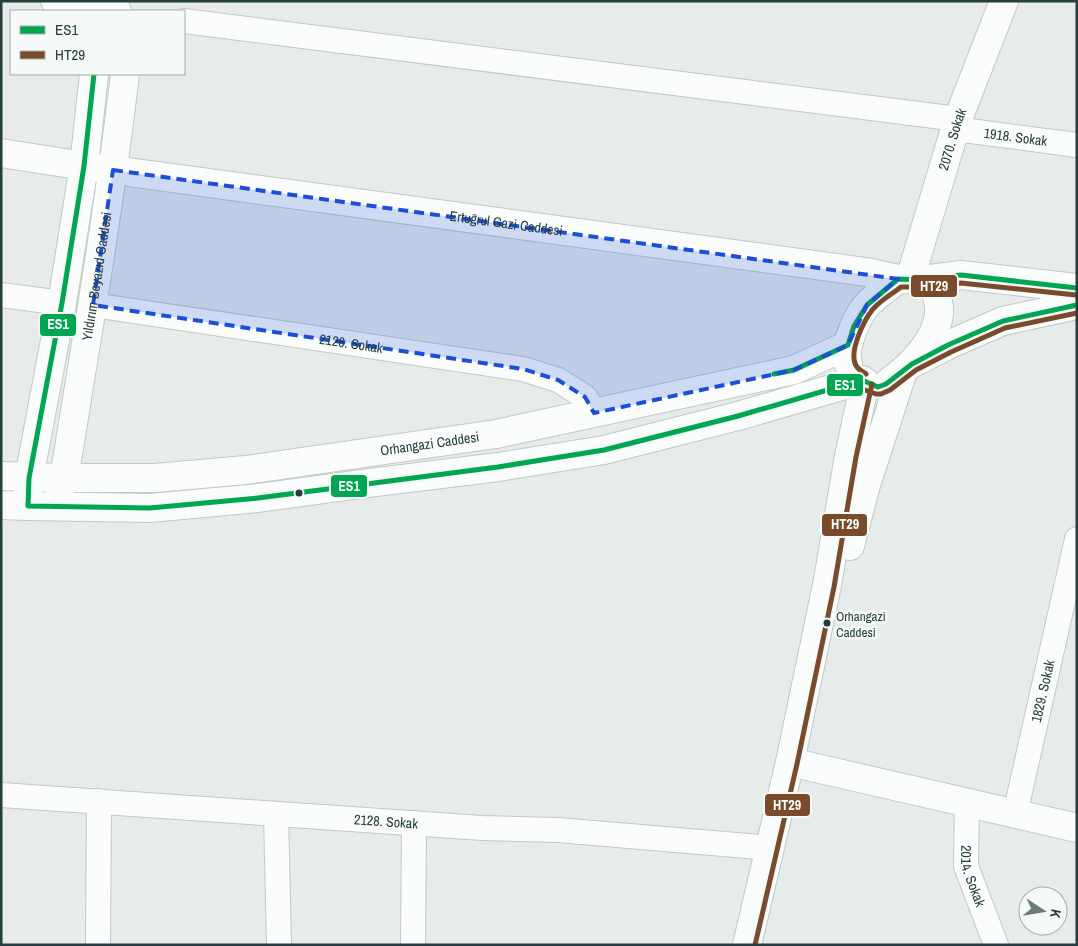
<svg xmlns="http://www.w3.org/2000/svg" width="1078" height="946" font-family="'Archivo Narrow',sans-serif">
<style>
.lines{fill:none;stroke-linecap:round;stroke-linejoin:round}
.street-casing{stroke:#c4c8c7;stroke-width:26}
.secondary-casing{stroke:#c3c9c7;stroke-width:30}
.street{stroke:#fbfcfc;stroke-width:24}
.secondary{stroke:#fbfcfc;stroke-width:28}
.bus-1-casing{stroke:#f5faf8;stroke-width:9}
.bus-2-casing{stroke:#f5faf8;stroke-width:9}
.bus-1{stroke:#00a651;stroke-width:5}
.bus-2{stroke:#7a4b2a;stroke-width:5}
.marked{fill:#1d4ed8;fill-opacity:0.2;stroke:#1d4ed8;stroke-width:4;stroke-dasharray:10 6;stroke-linejoin:round}
.bus-dot{fill:#253e3d;stroke:#f5faf8;stroke-width:2}
.labels{text-anchor:middle;stroke-width:5;stroke-linejoin:round;paint-order:stroke}
.bus-label{font-size:13px;fill:#253e3d;stroke:#f5faf8;text-anchor:start}
.street-label{font-size:14px;fill:#253e3d;stroke:#f5faf8}
.line-badge{stroke:#f5faf8;stroke-width:2}
.badge-label{font-size:14px;text-anchor:middle;font-weight:bold;fill:#fff}
</style>
<rect width="100%" height="100%" fill="#e7ebea"/>
<g class="lines">
<!-- street casing -->
<g class="street-casing">
<g id="street">
<path d="M 53,1 L 102,8"/>
<path d="M 184,21 L 958,119"/>
<path id="s1" d="M 955,129 L 1077,145"/>
<path d="M 1,295 L 62,303"/>
<path id="s2" d="M 93,305 L 523,369 L 558,380 L 585,397 L 594,413"/>
<path id="s3" d="M 1,795 L 482,828 L 558,830 L 771,848"/>
<path id="s4" d="M 967,803 L 966,866 L 996,945"/>
<path d="M 276,814 L 279,945"/>
<path id="s5" d="M 1015,814 L 1077,539"/>
<path d="M 98,945 L 99,801"/>
<path d="M 413,945 L 414,823"/>
</g>
</g>
<!-- secondary casing -->
<g class="secondary-casing">
<g id="secondary">
<path d="M 102,8 L 117,11"/>
<path id="s6" d="M 1,153 L 84,166 L 866,272 L 898,279 L 922,280 L 961,275 L 1077,288"/>
<path id="s7" d="M 910,279 L 958,119 L 1004,1"/>
<path d="M 915,362 L 948,345 L 1003,321 L 1077,305"/>
<path d="M 848,363 C 843,348 857,315 868,304 C 876,295 889,287 898,279"/>
<path d="M 889,382 C 910,367 937,340 939,313 C 940,306 937,297 935,289 L 922,280"/>
<path id="s8" d="M 1,476 L 64,478 L 155,478 L 246,470 L 496,434 L 794,370 L 848,345"/>
<path d="M 28,494 L 29,478 L 62,303 L 84,166 L 94,74"/>
<path id="s9" d="M 59,494 L 64,478 C 86,344 109,209 125,74"/>
<path d="M 1,505 L 28,506 L 150,508 L 258,498 L 361,484 L 498,467 L 604,450 L 738,416 L 862,380"/>
<path d="M 850,546 L 866,485 L 903,371"/>
<path d="M 790,762 L 1077,828"/>
<path d="M 747,945 L 790,762 L 827,585 L 849,456 L 865,382"/>
</g>
</g>
<!-- street -->
<use href="#street" class="street"/>
<!-- secondary -->
<use href="#secondary" class="secondary"/>
<!-- bus-1 casing -->
<g class="bus-1-casing">
<g id="bus-1">
<path d="M 94,74 L 84,166 L 62,303 L 29,478 L 28,506 L 150,508 L 258,498 L 498,467 L 604,450 L 738,416 L 862,380 L 878,387 L 886,384 L 912,364 L 948,345 L 1003,321 L 1077,305"/>
<path d="M 774,374 L 794,370 L 848,345 L 854,326 L 867,305 L 898,279 L 922,280 L 961,275 L 1077,288"/>
</g>
</g>
<!-- bus-2 casing -->
<g class="bus-2-casing">
<g id="bus-2">
<path d="M 866,374 C 864,372 859,370 857,367 C 847,354 864,320 873,309 C 881,300 892,294 901,287 L 922,287 L 961,283 L 1076,295"/>
<path d="M 862,389 L 876,394 L 881,394 L 890,390 L 916,370 L 951,352 L 1005,328 L 1077,313"/>
<path d="M 755,945 L 797,764 L 834,587 L 856,457 L 872,384"/>
</g>
</g>
<!-- bus-1 -->
<use href="#bus-1" class="bus-1"/>
<!-- bus-2 -->
<use href="#bus-2" class="bus-2"/>
</g>
<!-- marked area -->
<path class="marked" d="M 113,170 L 898,279 L 867,305 L 848,345 L 794,370 L 594,413 L 585,397 L 558,380 L 523,369 L 93,305 Z"/>
<!-- markers -->
<g class="bus-dot">
<circle cx="299" cy="493" r="4.5"/>
<circle cx="827" cy="623" r="4.5"/>
</g>
<g class="labels">
<!-- bus labels -->
<g class="bus-label">
<text x="836" y="621">Orhangazi<tspan x="836" dy="16">Caddesi</tspan></text>
</g>
<!-- street labels -->
<g class="street-label">
<text dy="5" stroke="none"><textPath href="#s1" startOffset="61">1918. Sokak</textPath></text>
<text dy="5" stroke="none"><textPath href="#s7" startOffset="146">2070. Sokak</textPath></text>
<text dy="5" stroke="none"><textPath href="#s6" startOffset="510">Ertuğrul Gazi Caddesi</textPath></text>
<text dy="5" stroke="none"><textPath href="#s9" startOffset="221">Yıldırım Beyazıd Caddesi</textPath></text>
<text dy="5" stroke="none"><textPath href="#s2" startOffset="261">2126. Sokak</textPath></text>
<text dy="5" stroke="none"><textPath href="#s8" startOffset="431">Orhangazi Caddesi</textPath></text>
<text dy="5" stroke="none"><textPath href="#s5" startOffset="126">1829. Sokak</textPath></text>
<text dy="5" stroke="none"><textPath href="#s3" startOffset="386">2128. Sokak</textPath></text>
<text dy="5" stroke="none"><textPath href="#s4" startOffset="74">2014. Sokak</textPath></text>
</g>
</g>
<g class="line-badge">
<rect x="910" y="274" width="48" height="24" rx="5" fill="#7a4b2a"/>
<rect x="39" y="313" width="38" height="24" rx="5" fill="#00a651"/>
<rect x="826" y="373" width="38" height="24" rx="5" fill="#00a651"/>
<rect x="330" y="474" width="38" height="24" rx="5" fill="#00a651"/>
<rect x="821" y="513" width="47" height="24" rx="5" fill="#7a4b2a"/>
<rect x="764" y="793" width="47" height="24" rx="5" fill="#7a4b2a"/>
</g>
<g class="badge-label">
<text x="934" y="291">HT29</text>
<text x="58" y="329">ES1</text>
<text x="845" y="390">ES1</text>
<text x="349" y="491">ES1</text>
<text x="845" y="529">HT29</text>
<text x="787" y="810">HT29</text>
</g>
<!-- border -->
<rect width="1078" height="946" fill="none" stroke="#253e3d" stroke-width="5"/>
<!-- legend -->
<rect x="10" y="10" width="175" height="65" fill="#f5faf8" stroke="#a2afad"/>
<rect x="20" y="26" width="25" height="8" fill="#00a651" stroke="#a2afad"/>
<text x="55" y="35" font-size="15" fill="#253e3d">ES1</text>
<rect x="20" y="51" width="25" height="8" fill="#7a4b2a" stroke="#a2afad"/>
<text x="55" y="60" font-size="15" fill="#253e3d">HT29</text>
<!-- north arrow -->
<g transform="translate(1043 911) rotate(102)"><circle r="24" fill="#f5faf8" stroke="#a2afad"/>
<path d="M0-4L9 19L0 12L-9 19Z" fill="#697b7a"/>
<text y="-8" font-size="14" font-weight="bold" text-anchor="middle" fill="#253e3d">K</text>
</g>
</svg>
